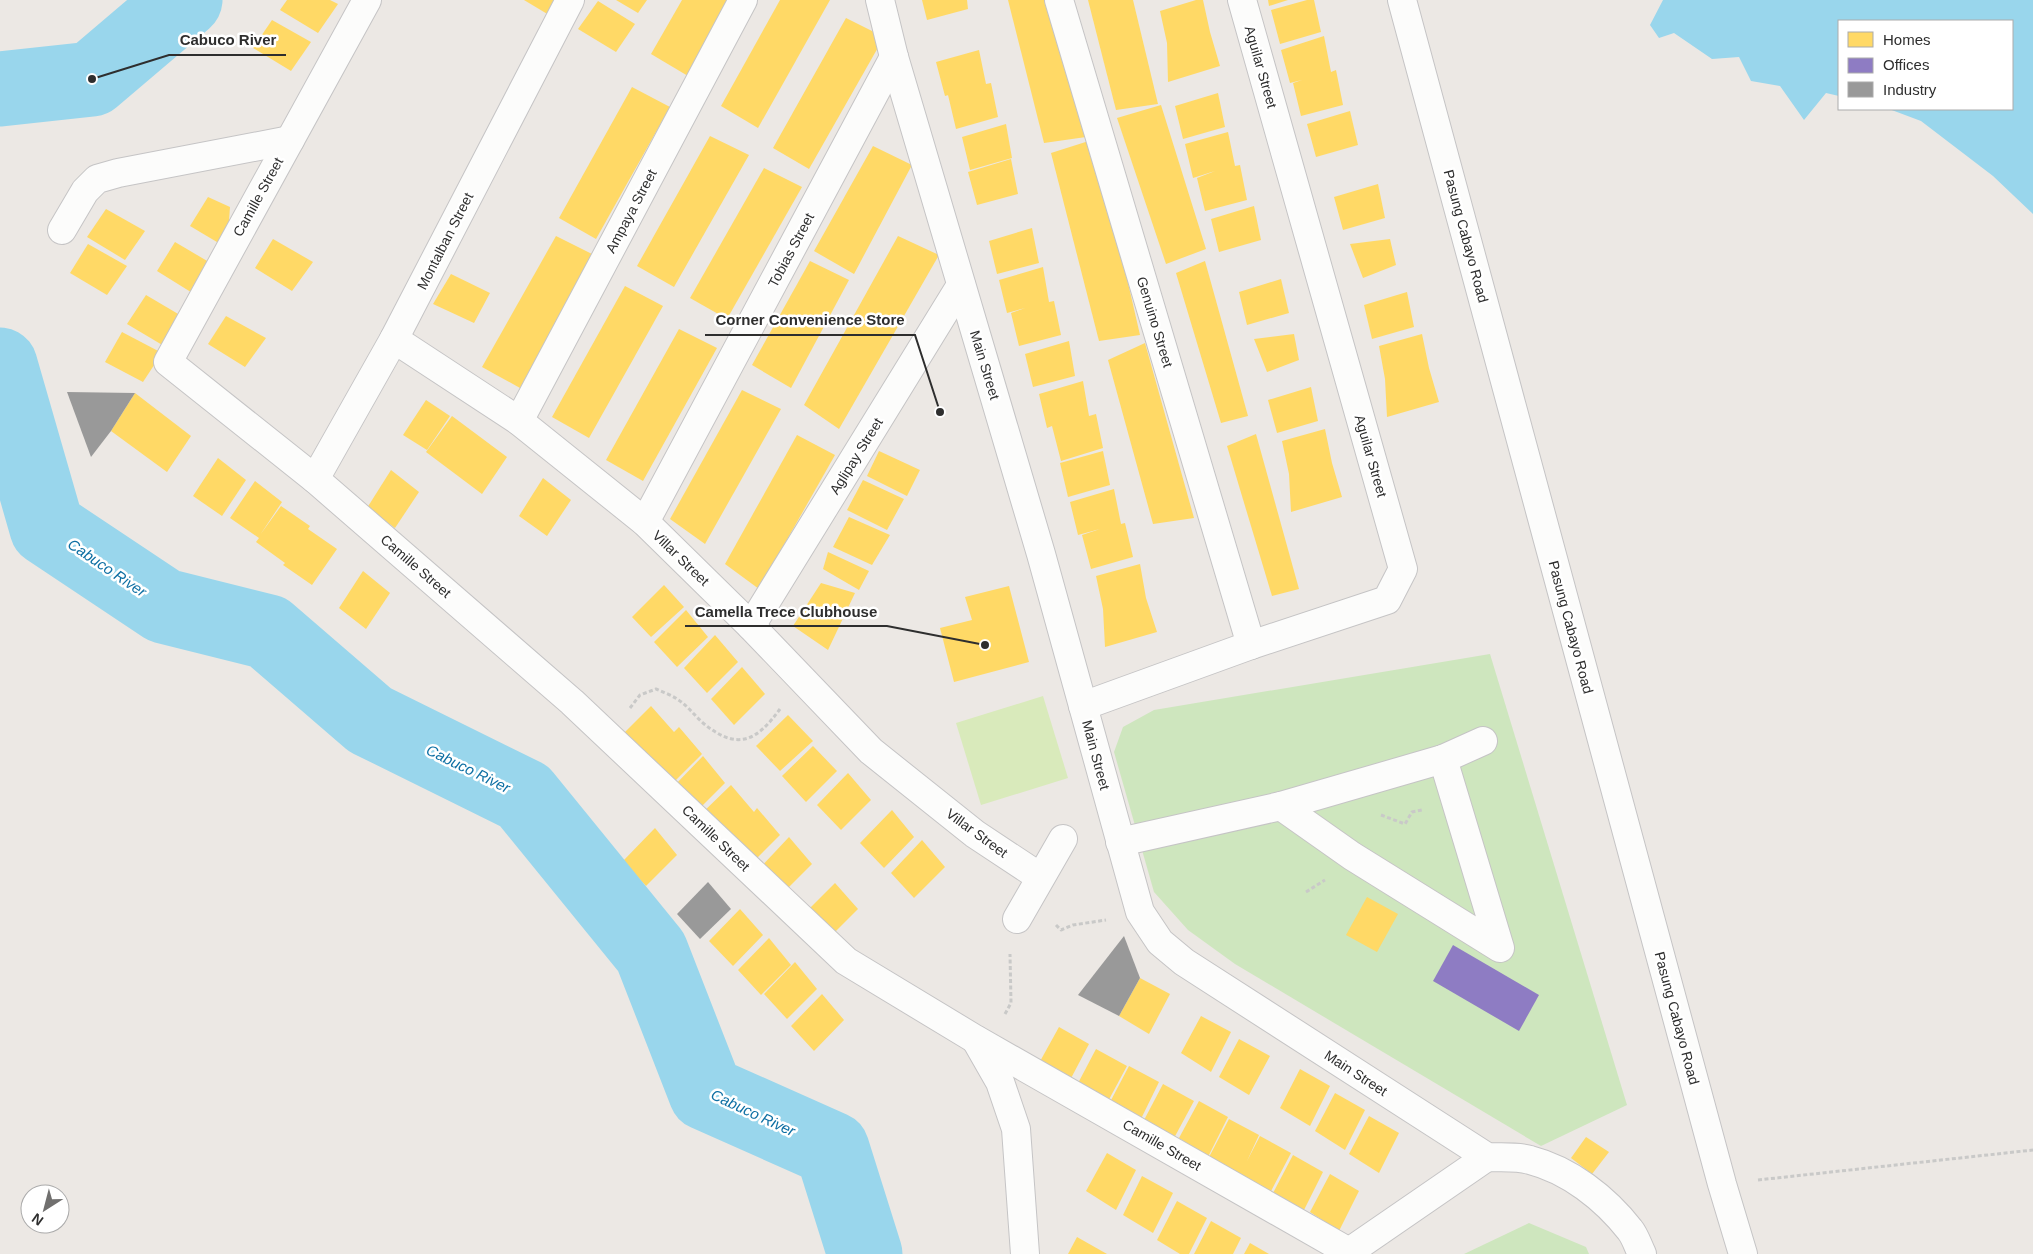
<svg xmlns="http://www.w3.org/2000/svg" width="2033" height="1254" font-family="Arial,sans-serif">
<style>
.green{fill:#cee6be}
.pitch{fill:#d9eabb}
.water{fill:#99d6ec}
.homes{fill:#ffd966}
.offices{fill:#8e7cc3}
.industry{fill:#999}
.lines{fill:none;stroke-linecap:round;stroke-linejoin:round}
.river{stroke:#99d6ec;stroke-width:75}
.minor-casing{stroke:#c5c4c5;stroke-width:30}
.path{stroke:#c9c9c8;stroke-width:3;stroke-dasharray:4 2.5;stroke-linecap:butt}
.minor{stroke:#fcfcfb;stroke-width:28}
.labels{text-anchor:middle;stroke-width:5;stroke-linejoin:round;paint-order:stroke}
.street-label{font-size:14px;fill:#2e2e2e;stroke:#fff}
.water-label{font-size:15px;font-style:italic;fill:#0d6fa3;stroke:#fff}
.leader{fill:none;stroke:#2e2e2e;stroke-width:2}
.callout-dot{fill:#2e2e2e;stroke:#fff;stroke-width:2}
.callout-label{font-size:15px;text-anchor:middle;font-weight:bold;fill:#2e2e2e;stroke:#fff;stroke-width:5;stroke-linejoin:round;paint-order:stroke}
</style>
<rect width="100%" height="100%" fill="#ece8e4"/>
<!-- green -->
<g class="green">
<path d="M 1490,654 L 1627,1105 L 1541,1146 L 1235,964 L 1188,930 L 1154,892 L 1114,752 L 1123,727 L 1154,710 Z"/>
<path d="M 1529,1223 L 1586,1247 L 1589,1254 L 1464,1254 Z"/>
</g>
<!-- pitch -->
<path class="pitch" d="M 1043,696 L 1068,778 L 981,805 L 956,723 Z"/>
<!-- water -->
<path class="water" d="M 1663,0 L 2033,0 L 2033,214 L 1993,176 L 1921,121 L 1889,109 L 2012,109 L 2012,21 L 1839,21 L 1839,96 L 1826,93 L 1804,120 L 1780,86 L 1751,81 L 1739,57 L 1712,59 L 1674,33 L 1659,38 L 1650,25 Z"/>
<!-- homes -->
<g class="homes">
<path d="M 287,0 L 330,0 L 338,4 L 318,33 L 280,10 Z"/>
<path d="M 524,0 L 560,0 L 549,15 Z"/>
<path d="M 616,0 L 647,0 L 638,13 Z"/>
<path d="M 682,0 L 731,0 L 688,76 L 651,54 Z"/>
<path d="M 780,0 L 830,0 L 758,128 L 721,106 Z"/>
<path d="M 922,0 L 967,0 L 968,9 L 927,20 Z"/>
<path d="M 1008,0 L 1054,0 L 1086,137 L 1044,143 Z"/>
<path d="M 1088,0 L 1133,0 L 1158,104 L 1116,110 Z"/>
<path d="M 1196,0 L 1203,0 L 1210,32 L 1220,66 L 1168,82 L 1167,43 L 1160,11 Z"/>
<path d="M 1268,0 L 1288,0 L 1269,6 Z"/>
<path d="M 1307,0 L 1314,0 L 1321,32 L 1280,44 L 1271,10 Z"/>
<path d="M 598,1 L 635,24 L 616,52 L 578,29 Z"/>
<path d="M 846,18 L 884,37 L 809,169 L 773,148 Z"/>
<path d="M 272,20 L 311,42 L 291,71 L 253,48 Z"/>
<path d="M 1324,36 L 1331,72 L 1336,70 L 1343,105 L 1301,116 L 1293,83 L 1302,80 L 1290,83 L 1281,50 Z"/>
<path d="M 979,50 L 986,84 L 991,83 L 998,117 L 956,129 L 948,95 L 962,91 L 945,96 L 936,62 Z"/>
<path d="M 632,87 L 670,107 L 596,239 L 559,218 Z"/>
<path d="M 1218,93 L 1225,127 L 1183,139 L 1175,106 Z"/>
<path d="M 1161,105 L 1206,249 L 1166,264 L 1117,118 Z"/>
<path d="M 1350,111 L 1358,145 L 1316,157 L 1307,124 Z"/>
<path d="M 1006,124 L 1012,158 L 970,170 L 962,137 Z"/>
<path d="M 1228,132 L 1235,166 L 1240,165 L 1247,200 L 1205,211 L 1197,178 L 1215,171 L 1193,178 L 1185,144 Z"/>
<path d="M 710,136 L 749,155 L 674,287 L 637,266 Z"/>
<path d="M 1095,139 L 1140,335 L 1099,341 L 1051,153 Z"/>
<path d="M 873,146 L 912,165 L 854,274 L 814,251 Z"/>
<path d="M 1011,159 L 1018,194 L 977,205 L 968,172 Z"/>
<path d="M 764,168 L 802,187 L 727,319 L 690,298 Z"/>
<path d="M 1378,184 L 1385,218 L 1343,230 L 1334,197 Z"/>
<path d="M 208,197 L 230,207 L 227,248 L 190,226 Z"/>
<path d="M 1254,206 L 1261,240 L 1219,252 L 1211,219 Z"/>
<path d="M 106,209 L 145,231 L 125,260 L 87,237 Z"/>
<path d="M 1032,228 L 1039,263 L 997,274 L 989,241 Z"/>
<path d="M 556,236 L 594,255 L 520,388 L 482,367 Z"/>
<path d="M 898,236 L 939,255 L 839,429 L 804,405 Z"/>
<path d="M 273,239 L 313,262 L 292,291 L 255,268 Z"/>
<path d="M 1390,239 L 1396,265 L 1363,278 L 1350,244 Z"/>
<path d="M 175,242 L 214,265 L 194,294 L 157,271 Z"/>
<path d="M 88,244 L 127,266 L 107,295 L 70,273 Z"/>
<path d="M 810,261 L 849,280 L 791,388 L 752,365 Z"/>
<path d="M 1205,261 L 1248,416 L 1221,423 L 1176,273 Z"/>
<path d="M 1043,267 L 1049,302 L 1054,301 L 1061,335 L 1019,346 L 1011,313 L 1025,308 L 1007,313 L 999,280 Z"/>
<path d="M 451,274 L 490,293 L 474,323 L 433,304 Z"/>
<path d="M 1281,279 L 1289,313 L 1247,325 L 1239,292 Z"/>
<path d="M 625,286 L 663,306 L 589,438 L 552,417 Z"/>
<path d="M 1407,292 L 1414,327 L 1372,339 L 1364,305 Z"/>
<path d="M 146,295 L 185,318 L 164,346 L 127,324 Z"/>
<path d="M 226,316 L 266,338 L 245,367 L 208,344 Z"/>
<path d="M 679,329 L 717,348 L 643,481 L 606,460 Z"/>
<path d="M 122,332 L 162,353 L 143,382 L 105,362 Z"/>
<path d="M 1294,334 L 1299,360 L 1267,372 L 1254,339 Z"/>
<path d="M 1422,334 L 1429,368 L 1439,402 L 1387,417 L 1385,379 L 1379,346 Z"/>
<path d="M 1069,341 L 1075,376 L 1033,387 L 1025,354 Z"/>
<path d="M 1145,343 L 1194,518 L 1153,524 L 1108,360 Z"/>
<path d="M 1083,381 L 1089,416 L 1096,414 L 1103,448 L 1061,461 L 1052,426 L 1047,428 L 1039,394 Z"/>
<path d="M 1311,387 L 1318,421 L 1277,433 L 1268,400 Z"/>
<path d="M 742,390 L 781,409 L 705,544 L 670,519 Z"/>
<path d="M 135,393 L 191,436 L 167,472 L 111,431 Z"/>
<path d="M 426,400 L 450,416 L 427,450 L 403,435 Z"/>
<path d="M 452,416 L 507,457 L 482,494 L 426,452 Z"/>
<path d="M 1325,429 L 1332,463 L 1342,497 L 1291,512 L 1289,474 L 1282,441 Z"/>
<path d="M 1256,434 L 1299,589 L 1272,596 L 1227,446 Z"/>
<path d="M 797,435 L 835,455 L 759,589 L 725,564 Z"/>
<path d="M 879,451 L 920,470 L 907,496 L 867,476 Z"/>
<path d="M 1103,451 L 1110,485 L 1068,497 L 1060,463 Z"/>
<path d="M 218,458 L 246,480 L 222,516 L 193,496 Z"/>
<path d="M 391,470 L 419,492 L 395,528 L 367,508 Z"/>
<path d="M 543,478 L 571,500 L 547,536 L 519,516 Z"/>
<path d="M 863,480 L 904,499 L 887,530 L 847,510 Z"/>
<path d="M 255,481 L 282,502 L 260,535 L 281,506 L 310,526 L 308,529 L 337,549 L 312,585 L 283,565 L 285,563 L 256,542 L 259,538 L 230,518 Z"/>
<path d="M 1114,489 L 1121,524 L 1125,523 L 1133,557 L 1091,569 L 1082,535 L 1100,529 L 1078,535 L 1070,502 Z"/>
<path d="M 849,517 L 890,535 L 872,565 L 833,547 Z"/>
<path d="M 828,552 L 869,571 L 859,590 L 823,569 Z"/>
<path d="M 1140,564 L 1146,598 L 1157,632 L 1105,647 L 1103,609 L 1096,576 Z"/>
<path d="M 363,571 L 390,593 L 366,629 L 339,608 Z"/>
<path d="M 821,583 L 855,593 L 828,650 L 793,626 Z"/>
<path d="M 664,585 L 684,607 L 651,637 L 632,617 Z"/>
<path d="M 1009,586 L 1029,662 L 954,682 L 940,628 L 972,620 L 965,597 Z"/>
<path d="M 686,610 L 708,637 L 677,667 L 654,642 Z"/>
<path d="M 715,635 L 738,662 L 707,693 L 684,668 Z"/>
<path d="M 742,667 L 765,694 L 734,725 L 711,699 Z"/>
<path d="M 651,706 L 674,732 L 679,727 L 702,754 L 671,785 L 620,737 Z"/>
<path d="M 788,715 L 813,741 L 780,771 L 756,746 Z"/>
<path d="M 813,746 L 837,771 L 806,802 L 782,776 Z"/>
<path d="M 703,756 L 725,783 L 695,813 L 672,788 Z"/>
<path d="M 848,773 L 871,800 L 841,830 L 817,805 Z"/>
<path d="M 731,785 L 754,812 L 757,808 L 780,835 L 749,866 L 726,840 L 734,832 L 723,842 L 699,816 Z"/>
<path d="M 892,810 L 914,837 L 884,868 L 860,843 Z"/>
<path d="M 655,828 L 677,855 L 646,886 L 623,861 Z"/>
<path d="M 789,837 L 812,864 L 782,894 L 759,869 Z"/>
<path d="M 922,840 L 945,867 L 914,898 L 891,873 Z"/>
<path d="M 835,883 L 858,909 L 827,940 L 803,915 Z"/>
<path d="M 1367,897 L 1398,914 L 1377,952 L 1346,935 Z"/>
<path d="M 740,909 L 763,935 L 733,966 L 709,941 Z"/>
<path d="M 769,938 L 791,965 L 761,995 L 738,970 Z"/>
<path d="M 795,962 L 817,989 L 787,1019 L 764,994 Z"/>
<path d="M 1140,978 L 1170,994 L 1149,1034 L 1119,1016 Z"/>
<path d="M 822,994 L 844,1020 L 814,1051 L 791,1026 Z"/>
<path d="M 1201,1016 L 1231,1032 L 1211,1072 L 1181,1053 Z"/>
<path d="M 1059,1027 L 1089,1044 L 1068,1084 L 1038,1065 Z"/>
<path d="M 1239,1039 L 1270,1056 L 1249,1095 L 1219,1077 Z"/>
<path d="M 1096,1049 L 1127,1066 L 1106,1105 L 1076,1087 Z"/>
<path d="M 1129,1066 L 1159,1082 L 1139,1123 L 1109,1104 Z"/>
<path d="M 1300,1069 L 1330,1086 L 1310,1126 L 1280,1108 Z"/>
<path d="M 1163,1084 L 1194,1101 L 1173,1140 L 1143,1122 Z"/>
<path d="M 1335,1093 L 1365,1110 L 1345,1150 L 1315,1131 Z"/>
<path d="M 1199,1101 L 1228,1117 L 1208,1157 L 1179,1138 Z"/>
<path d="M 1369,1116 L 1399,1133 L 1379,1173 L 1349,1154 Z"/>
<path d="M 1229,1119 L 1259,1135 L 1247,1161 L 1260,1136 L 1291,1153 L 1270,1193 L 1209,1157 Z"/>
<path d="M 1586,1137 L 1609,1152 L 1592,1174 L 1571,1158 Z"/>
<path d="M 1107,1153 L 1136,1170 L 1116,1210 L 1086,1191 Z"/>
<path d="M 1293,1155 L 1323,1172 L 1303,1212 L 1273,1193 Z"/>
<path d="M 1330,1174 L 1359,1191 L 1339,1231 L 1310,1212 Z"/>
<path d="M 1142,1176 L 1173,1193 L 1153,1233 L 1123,1215 Z"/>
<path d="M 1177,1201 L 1207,1218 L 1189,1254 L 1180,1254 L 1157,1240 Z"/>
<path d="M 1211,1221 L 1241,1238 L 1233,1254 L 1194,1254 Z"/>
<path d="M 1077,1237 L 1107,1254 L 1068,1254 Z"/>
<path d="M 1250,1243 L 1269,1254 L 1244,1254 Z"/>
</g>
<!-- offices -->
<path class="offices" d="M 1453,945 L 1539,995 L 1519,1031 L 1433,981 Z"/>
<!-- industry -->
<g class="industry">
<path d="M 67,392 L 135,393 L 111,431 L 91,457 Z"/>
<path d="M 708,882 L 731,909 L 700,939 L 677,914 Z"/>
<path d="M 1124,936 L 1140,978 L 1119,1016 L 1078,995 Z"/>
</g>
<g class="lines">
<!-- river -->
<g class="river">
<path d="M 0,89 L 92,79 L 185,0"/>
<path d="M 0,365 L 47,528 L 164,606 L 268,632 L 370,720 L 524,796 L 651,952 L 706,1093 L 832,1149 L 865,1254"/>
</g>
<!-- minor casing -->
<g class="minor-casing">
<g id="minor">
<path d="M 367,0 L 168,362 L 315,479 L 572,702 L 846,961 L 975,1039 L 1349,1252"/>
<path d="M 880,0 L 894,57 L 1041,554 L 1140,912 L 1160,942 L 1184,962 L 1487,1157 C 1500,1158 1517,1156 1530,1160 C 1569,1170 1605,1198 1630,1230 C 1635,1236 1638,1246 1642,1254"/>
<path d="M 1059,0 L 1251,645"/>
<path d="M 1402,0 L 1722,1184 L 1743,1254"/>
<path d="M 62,230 L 85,191 L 97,179 L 118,173 L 290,140"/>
<path d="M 394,339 L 519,421 L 645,522 L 751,626 L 871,751 L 975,834 L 1040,877"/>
<path d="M 519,421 L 743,0"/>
<path d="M 315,479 L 394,339 L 570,0"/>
<path d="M 645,522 L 894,57"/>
<path d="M 751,626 L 961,285"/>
<path d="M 1083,706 L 1251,645 L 1387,600 L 1403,569 L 1242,0"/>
<path d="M 1281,806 L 1352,856 L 1500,948 L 1443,759"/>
<path d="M 1120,842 L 1281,806 L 1443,759 L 1483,741"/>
<path d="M 1017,919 L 1063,839"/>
<path d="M 976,1040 L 1000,1082 L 1016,1129 L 1025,1254"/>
<path d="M 1346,1254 L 1487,1157"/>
</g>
</g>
<!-- path -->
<g class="path">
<path d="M 630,708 L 640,695 L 656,689 C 663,692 671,695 677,699 C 687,705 694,715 703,723 C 737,751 756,742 780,709"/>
<path d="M 1381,815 L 1405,824 L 1412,812 L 1422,810"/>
<path d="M 1306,892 L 1325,880"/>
<path d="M 1056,925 L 1061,930 L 1073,925 L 1106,920"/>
<path d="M 1005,1014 L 1011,1003 L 1010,954"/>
<path d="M 1758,1180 L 2033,1150"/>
</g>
<!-- minor -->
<use href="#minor" class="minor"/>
</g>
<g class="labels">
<!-- street labels -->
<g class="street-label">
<text transform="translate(1261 67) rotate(74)" y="5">Aguilar Street</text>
<text transform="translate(258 197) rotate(-61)" y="5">Camille Street</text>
<text transform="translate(631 211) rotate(-62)" y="5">Ampaya Street</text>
<text transform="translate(1466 236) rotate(75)" y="5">Pasung Cabayo Road</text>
<text transform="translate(445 241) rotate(-63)" y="5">Montalban Street</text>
<text transform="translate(791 250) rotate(-62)" y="5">Tobias Street</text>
<text transform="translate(1155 322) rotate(73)" y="5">Genuino Street</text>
<text transform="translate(985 365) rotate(73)" y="5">Main Street</text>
<text transform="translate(856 456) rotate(-58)" y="5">Aglipay Street</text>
<text transform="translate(1371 456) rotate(74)" y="5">Aguilar Street</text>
<text transform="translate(681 558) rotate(44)" y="5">Villar Street</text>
<text transform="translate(416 566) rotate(41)" y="5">Camille Street</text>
<text transform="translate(1571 627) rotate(75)" y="5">Pasung Cabayo Road</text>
<text transform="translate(1096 755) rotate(75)" y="5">Main Street</text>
<text transform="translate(977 833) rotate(36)" y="5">Villar Street</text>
<text transform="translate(716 838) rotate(44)" y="5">Camille Street</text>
<text transform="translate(1677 1018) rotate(75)" y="5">Pasung Cabayo Road</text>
<text transform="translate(1356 1073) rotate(33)" y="5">Main Street</text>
<text transform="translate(1162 1145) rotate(30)" y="5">Camille Street</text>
</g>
<!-- water labels -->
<g class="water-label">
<text transform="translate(107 568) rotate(34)" y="5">Cabuco River</text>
<text transform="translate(468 769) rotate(26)" y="5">Cabuco River</text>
<text transform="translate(753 1113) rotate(25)" y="5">Cabuco River</text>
</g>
</g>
<!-- callouts -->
<path class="leader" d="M92 79L169 55H286M940 412L915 335H705M985 645L887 626H685"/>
<g class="callout-dot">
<circle cx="92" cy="79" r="5"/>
<circle cx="940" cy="412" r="5"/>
<circle cx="985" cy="645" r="5"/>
</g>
<g class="callout-label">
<text x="228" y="45">Cabuco River</text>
<text x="810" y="325">Corner Convenience Store</text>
<text x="786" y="617">Camella Trece Clubhouse</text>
</g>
<!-- legend -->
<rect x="1838" y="20" width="175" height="90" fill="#ffffff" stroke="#ababab"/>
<rect x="1848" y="32" width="25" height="15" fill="#ffd966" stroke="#ababab"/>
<text x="1883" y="45" font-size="15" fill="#2e2e2e">Homes</text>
<rect x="1848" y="58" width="25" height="15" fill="#8e7cc3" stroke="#ababab"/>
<text x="1883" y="70" font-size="15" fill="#2e2e2e">Offices</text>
<rect x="1848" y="82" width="25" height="15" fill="#999999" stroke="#ababab"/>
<text x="1883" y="95" font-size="15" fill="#2e2e2e">Industry</text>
<!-- north arrow -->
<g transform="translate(45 1209) rotate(216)"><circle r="24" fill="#ffffff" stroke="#ababab"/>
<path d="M0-4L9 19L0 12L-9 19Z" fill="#706f6e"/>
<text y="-8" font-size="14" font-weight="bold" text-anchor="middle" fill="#2e2e2e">N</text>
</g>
</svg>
